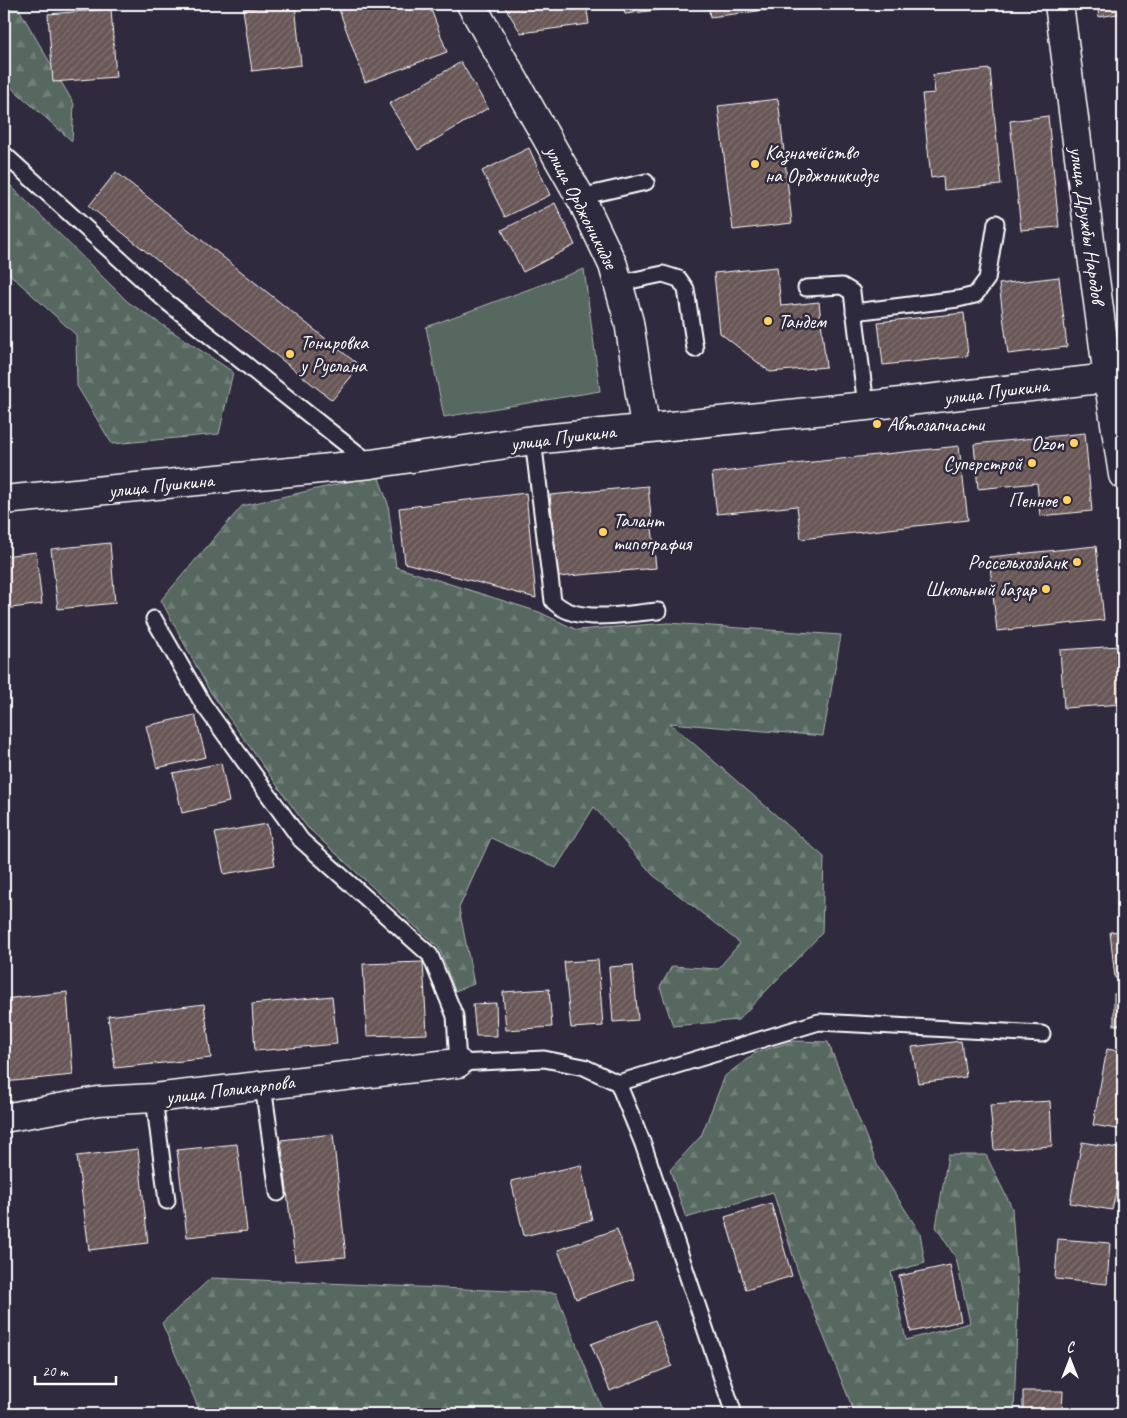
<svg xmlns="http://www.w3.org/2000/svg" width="1127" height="1418" font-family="Caveat,sans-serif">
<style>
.forest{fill:url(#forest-firs);stroke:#aab4af}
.green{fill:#56685f;stroke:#aab4af}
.building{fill:url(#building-hatch);stroke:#fff}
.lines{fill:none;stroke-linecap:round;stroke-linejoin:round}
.lane-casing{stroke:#fff;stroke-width:19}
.street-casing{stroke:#fff;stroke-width:31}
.secondary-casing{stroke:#fff;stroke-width:31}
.lane{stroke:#2f2a3d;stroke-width:15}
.street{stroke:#2f2a3d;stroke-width:28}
.secondary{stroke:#2f2a3d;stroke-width:28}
.poi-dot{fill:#ffd166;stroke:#2f2a3d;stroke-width:2}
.labels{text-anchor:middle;stroke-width:5;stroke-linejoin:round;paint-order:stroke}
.poi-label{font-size:20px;fill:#fff;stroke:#2f2a3d;text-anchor:start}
.street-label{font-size:20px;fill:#fff;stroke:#2f2a3d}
</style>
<defs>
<pattern id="forest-firs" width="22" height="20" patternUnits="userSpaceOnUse" patternTransform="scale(1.25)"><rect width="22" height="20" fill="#56685f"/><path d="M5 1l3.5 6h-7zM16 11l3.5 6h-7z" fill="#6f7f77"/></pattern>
<pattern id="building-hatch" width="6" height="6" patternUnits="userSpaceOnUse" patternTransform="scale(1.25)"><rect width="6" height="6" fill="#695757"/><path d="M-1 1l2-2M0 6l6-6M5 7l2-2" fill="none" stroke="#807070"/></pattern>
</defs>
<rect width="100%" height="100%" fill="#2f2a3d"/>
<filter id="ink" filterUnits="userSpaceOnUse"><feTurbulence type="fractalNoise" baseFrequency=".02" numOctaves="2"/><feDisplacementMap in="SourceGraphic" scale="10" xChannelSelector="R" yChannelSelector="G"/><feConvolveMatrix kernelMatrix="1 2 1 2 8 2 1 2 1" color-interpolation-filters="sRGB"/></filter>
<g filter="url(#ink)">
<!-- forest -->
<g class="forest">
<path d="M 4,4 L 16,4 L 74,104 L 72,141 L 4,81 Z"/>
<path d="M 4,179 L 128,302 L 233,372 L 219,434 L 112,444 L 77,386 L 76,335 L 4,269 Z"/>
<path d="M 378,475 L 388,504 L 396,567 L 539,612 L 577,630 L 668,623 L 841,635 L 823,736 L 670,723 L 824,857 L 822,933 L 738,1020 L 673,1026 L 660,987 L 672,966 L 718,969 L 740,943 L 653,875 L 594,807 L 556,868 L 491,838 L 459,908 L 474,984 L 455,991 L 439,948 L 307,827 L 209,690 L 161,600 L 242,506 Z"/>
<path d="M 793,1041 L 828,1042 L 878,1167 L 920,1233 L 925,1263 L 891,1272 L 906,1340 L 970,1323 L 956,1258 L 936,1227 L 948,1155 L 986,1155 L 1012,1208 L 1018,1297 L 1014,1414 L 855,1414 L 798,1272 L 773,1192 L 686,1218 L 670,1170 L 701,1136 L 725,1076 L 755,1053 Z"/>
<path d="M 211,1278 L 556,1293 L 604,1414 L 201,1414 L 162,1323 Z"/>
</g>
<!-- green -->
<path class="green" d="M 584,269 L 600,391 L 444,417 L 426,327 Z"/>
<!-- building -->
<g class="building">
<path d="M 295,4 L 301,65 L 252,71 L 243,9 Z"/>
<path d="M 337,4 L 429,4 L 447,52 L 365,82 Z"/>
<path d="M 503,4 L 586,4 L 589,24 L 521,33 Z"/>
<path d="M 623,4 L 664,4 L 665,9 L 625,14 Z"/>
<path d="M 708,4 L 814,4 L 710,17 Z"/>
<path d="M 1097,4 L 1123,4 L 1123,13 L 1099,17 Z"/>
<path d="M 111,9 L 116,77 L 53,82 L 48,14 Z"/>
<path d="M 461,62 L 488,108 L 418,150 L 389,104 Z"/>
<path d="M 990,69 L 1001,185 L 944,190 L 943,176 L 931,178 L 922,94 L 935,93 L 933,75 Z"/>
<path d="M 778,99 L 792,223 L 733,230 L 718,106 Z"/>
<path d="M 1048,116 L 1059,227 L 1021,230 L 1010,121 Z"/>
<path d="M 529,148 L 550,195 L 505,217 L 482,171 Z"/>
<path d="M 116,172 L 360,366 L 332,400 L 89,206 Z"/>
<path d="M 555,203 L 575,245 L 523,272 L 502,230 Z"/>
<path d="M 777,267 L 781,306 L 819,302 L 826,367 L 770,372 L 720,333 L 714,273 Z"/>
<path d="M 1059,277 L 1067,347 L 1008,354 L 999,284 Z"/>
<path d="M 964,313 L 968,356 L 883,365 L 878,322 Z"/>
<path d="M 1085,433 L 1092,511 L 1040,516 L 1037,483 L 978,489 L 974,444 Z"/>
<path d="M 959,446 L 968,520 L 801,539 L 797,506 L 717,514 L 712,473 Z"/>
<path d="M 648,486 L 656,568 L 558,577 L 550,495 Z"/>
<path d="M 526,493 L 536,598 L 405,563 L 399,508 Z"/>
<path d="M 110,543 L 115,603 L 58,609 L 51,549 Z"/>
<path d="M 1096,546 L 1104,620 L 997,631 L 989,557 Z"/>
<path d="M 36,552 L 42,604 L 4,609 L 4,556 Z"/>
<path d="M 1120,646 L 1123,704 L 1064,708 L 1060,650 Z"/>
<path d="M 195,715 L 206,757 L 157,768 L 146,726 Z"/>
<path d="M 221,763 L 229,802 L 182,813 L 173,773 Z"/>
<path d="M 267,824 L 275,865 L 224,874 L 215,833 Z"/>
<path d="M 1123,931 L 1123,978 L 1115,978 L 1110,932 Z"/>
<path d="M 598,960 L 603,1026 L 571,1028 L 564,962 Z"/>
<path d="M 423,962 L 427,1034 L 367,1036 L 363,964 Z"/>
<path d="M 633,965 L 638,1020 L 613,1022 L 609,967 Z"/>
<path d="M 549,989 L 552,1027 L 506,1030 L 503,992 Z"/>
<path d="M 67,992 L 73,1075 L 4,1082 L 4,999 Z"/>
<rect x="1114" y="994" width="9" height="31"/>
<path d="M 332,996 L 337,1044 L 255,1051 L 252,1004 Z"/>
<path d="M 496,1003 L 497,1036 L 476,1036 L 473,1004 Z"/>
<path d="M 204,1004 L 211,1058 L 115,1068 L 108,1016 Z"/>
<path d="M 961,1041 L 966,1077 L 918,1083 L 912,1047 Z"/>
<path d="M 1107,1049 L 1123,1052 L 1123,1130 L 1093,1125 Z"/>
<path d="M 1050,1101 L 1052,1146 L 994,1150 L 990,1105 Z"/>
<path d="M 333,1134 L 346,1257 L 295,1261 L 281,1140 Z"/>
<path d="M 1082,1142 L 1123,1149 L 1123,1161 L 1112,1210 L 1070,1203 Z"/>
<path d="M 237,1144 L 247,1231 L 187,1237 L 177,1150 Z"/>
<path d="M 138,1149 L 148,1243 L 89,1250 L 77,1156 Z"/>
<path d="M 581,1165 L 592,1220 L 524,1236 L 511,1181 Z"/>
<path d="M 771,1203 L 792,1276 L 746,1290 L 725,1217 Z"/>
<path d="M 617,1229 L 634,1279 L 576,1299 L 558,1250 Z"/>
<path d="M 1058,1239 L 1110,1243 L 1107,1284 L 1055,1279 Z"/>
<path d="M 950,1265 L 961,1321 L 911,1332 L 899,1276 Z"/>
<path d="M 655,1320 L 672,1366 L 610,1391 L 591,1344 Z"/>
<path d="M 1023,1391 L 1063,1391 L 1062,1414 L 1023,1414 Z"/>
</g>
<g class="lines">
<!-- lane casing -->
<g class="lane-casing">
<g id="lane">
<path d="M 4,154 L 167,302 L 371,464"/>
<path d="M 580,197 L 646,182"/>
<path d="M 620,283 L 663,274 L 679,279 L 686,289 L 695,349"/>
<path d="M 806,288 L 842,286 L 852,292 L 866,406"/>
<path d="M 854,312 L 958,299 L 975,295 L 987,279 L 996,223"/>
<path d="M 533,440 L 553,601 C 577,626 627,613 658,611"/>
<path d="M 154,619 L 203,704 L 301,840 L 430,955 L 455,1016 L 458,1063 L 544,1059 L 584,1067 L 618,1083 L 643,1144 L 734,1414"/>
<path d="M 618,1083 L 819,1022 L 1042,1034"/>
<path d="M 263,1086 L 278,1193"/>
<path d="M 154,1098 L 167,1201"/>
</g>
</g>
<!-- street casing -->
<g class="street-casing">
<g id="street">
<path d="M 1059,4 L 1108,378 L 1123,377"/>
<path d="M 4,1118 L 98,1101 L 154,1098 L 458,1063"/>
</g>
</g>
<!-- secondary casing -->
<g class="secondary-casing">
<g id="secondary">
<path d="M 471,4 L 583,202 L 613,265 L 629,322 L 645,427"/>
<path d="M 4,500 L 371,464 L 533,440 L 866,406 L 1108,378 L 1123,475"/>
</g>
</g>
<!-- lane -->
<use href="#lane" class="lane"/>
<!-- street -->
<use href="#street" class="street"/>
<!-- secondary -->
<use href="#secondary" class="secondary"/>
</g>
</g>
<!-- markers -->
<g class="poi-dot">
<circle cx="755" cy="164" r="5"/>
<circle cx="768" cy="321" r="5"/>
<circle cx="290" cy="354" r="5"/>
<circle cx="877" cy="424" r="5"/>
<circle cx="1074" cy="443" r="5"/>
<circle cx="1032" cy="463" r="5"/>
<circle cx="1067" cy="500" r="5"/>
<circle cx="603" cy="532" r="5"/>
<circle cx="1077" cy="562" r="5"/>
<circle cx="1046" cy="589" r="5"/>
</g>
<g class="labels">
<!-- poi labels -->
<g class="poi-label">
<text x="765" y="159">Казначейство<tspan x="765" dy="23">на Орджоникидзе</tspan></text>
<text x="778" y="328">Тандем</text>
<text x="300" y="349">Тонировка<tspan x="300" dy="23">у Руслана</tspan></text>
<text x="887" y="431">Автозапчасти</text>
<text x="1064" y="450" text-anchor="end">Ozon</text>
<text x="1022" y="470" text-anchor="end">Суперстрой</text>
<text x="1057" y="507" text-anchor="end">Пенное</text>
<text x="613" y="527">Талант<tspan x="613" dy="23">типография</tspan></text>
<text x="1067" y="569" text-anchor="end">Россельхозбанк</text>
<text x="1036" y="596" text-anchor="end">Школьный базар</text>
</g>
<!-- street labels -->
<g class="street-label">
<text transform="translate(582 207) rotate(63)" y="7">улица Орджоникидзе</text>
<text transform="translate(1088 225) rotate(82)" y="7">улица Дружбы Народов</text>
<text transform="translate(996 391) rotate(-7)" y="7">улица Пушкина</text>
<text transform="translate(563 437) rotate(-7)" y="7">улица Пушкина</text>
<text transform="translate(161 485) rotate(-6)" y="7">улица Пушкина</text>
<text transform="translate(230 1089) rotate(-7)" y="7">улица Поликарпова</text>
</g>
</g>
<!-- margin -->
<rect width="1127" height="1418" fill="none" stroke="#2f2a3d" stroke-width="20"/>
<rect x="10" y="10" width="1107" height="1398" fill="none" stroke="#fff" stroke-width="2" filter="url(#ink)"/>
<!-- north arrow -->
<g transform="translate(1070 1360)" stroke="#2f2a3d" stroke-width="4" paint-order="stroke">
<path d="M0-4L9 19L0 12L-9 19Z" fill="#ffffff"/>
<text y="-8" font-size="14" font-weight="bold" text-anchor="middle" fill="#ffffff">С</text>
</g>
<!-- scale -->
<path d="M35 1376v8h81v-8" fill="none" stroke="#ffffff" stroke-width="2.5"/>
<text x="42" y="1376" font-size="15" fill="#ffffff" stroke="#2f2a3d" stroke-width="4" paint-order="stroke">20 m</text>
</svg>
